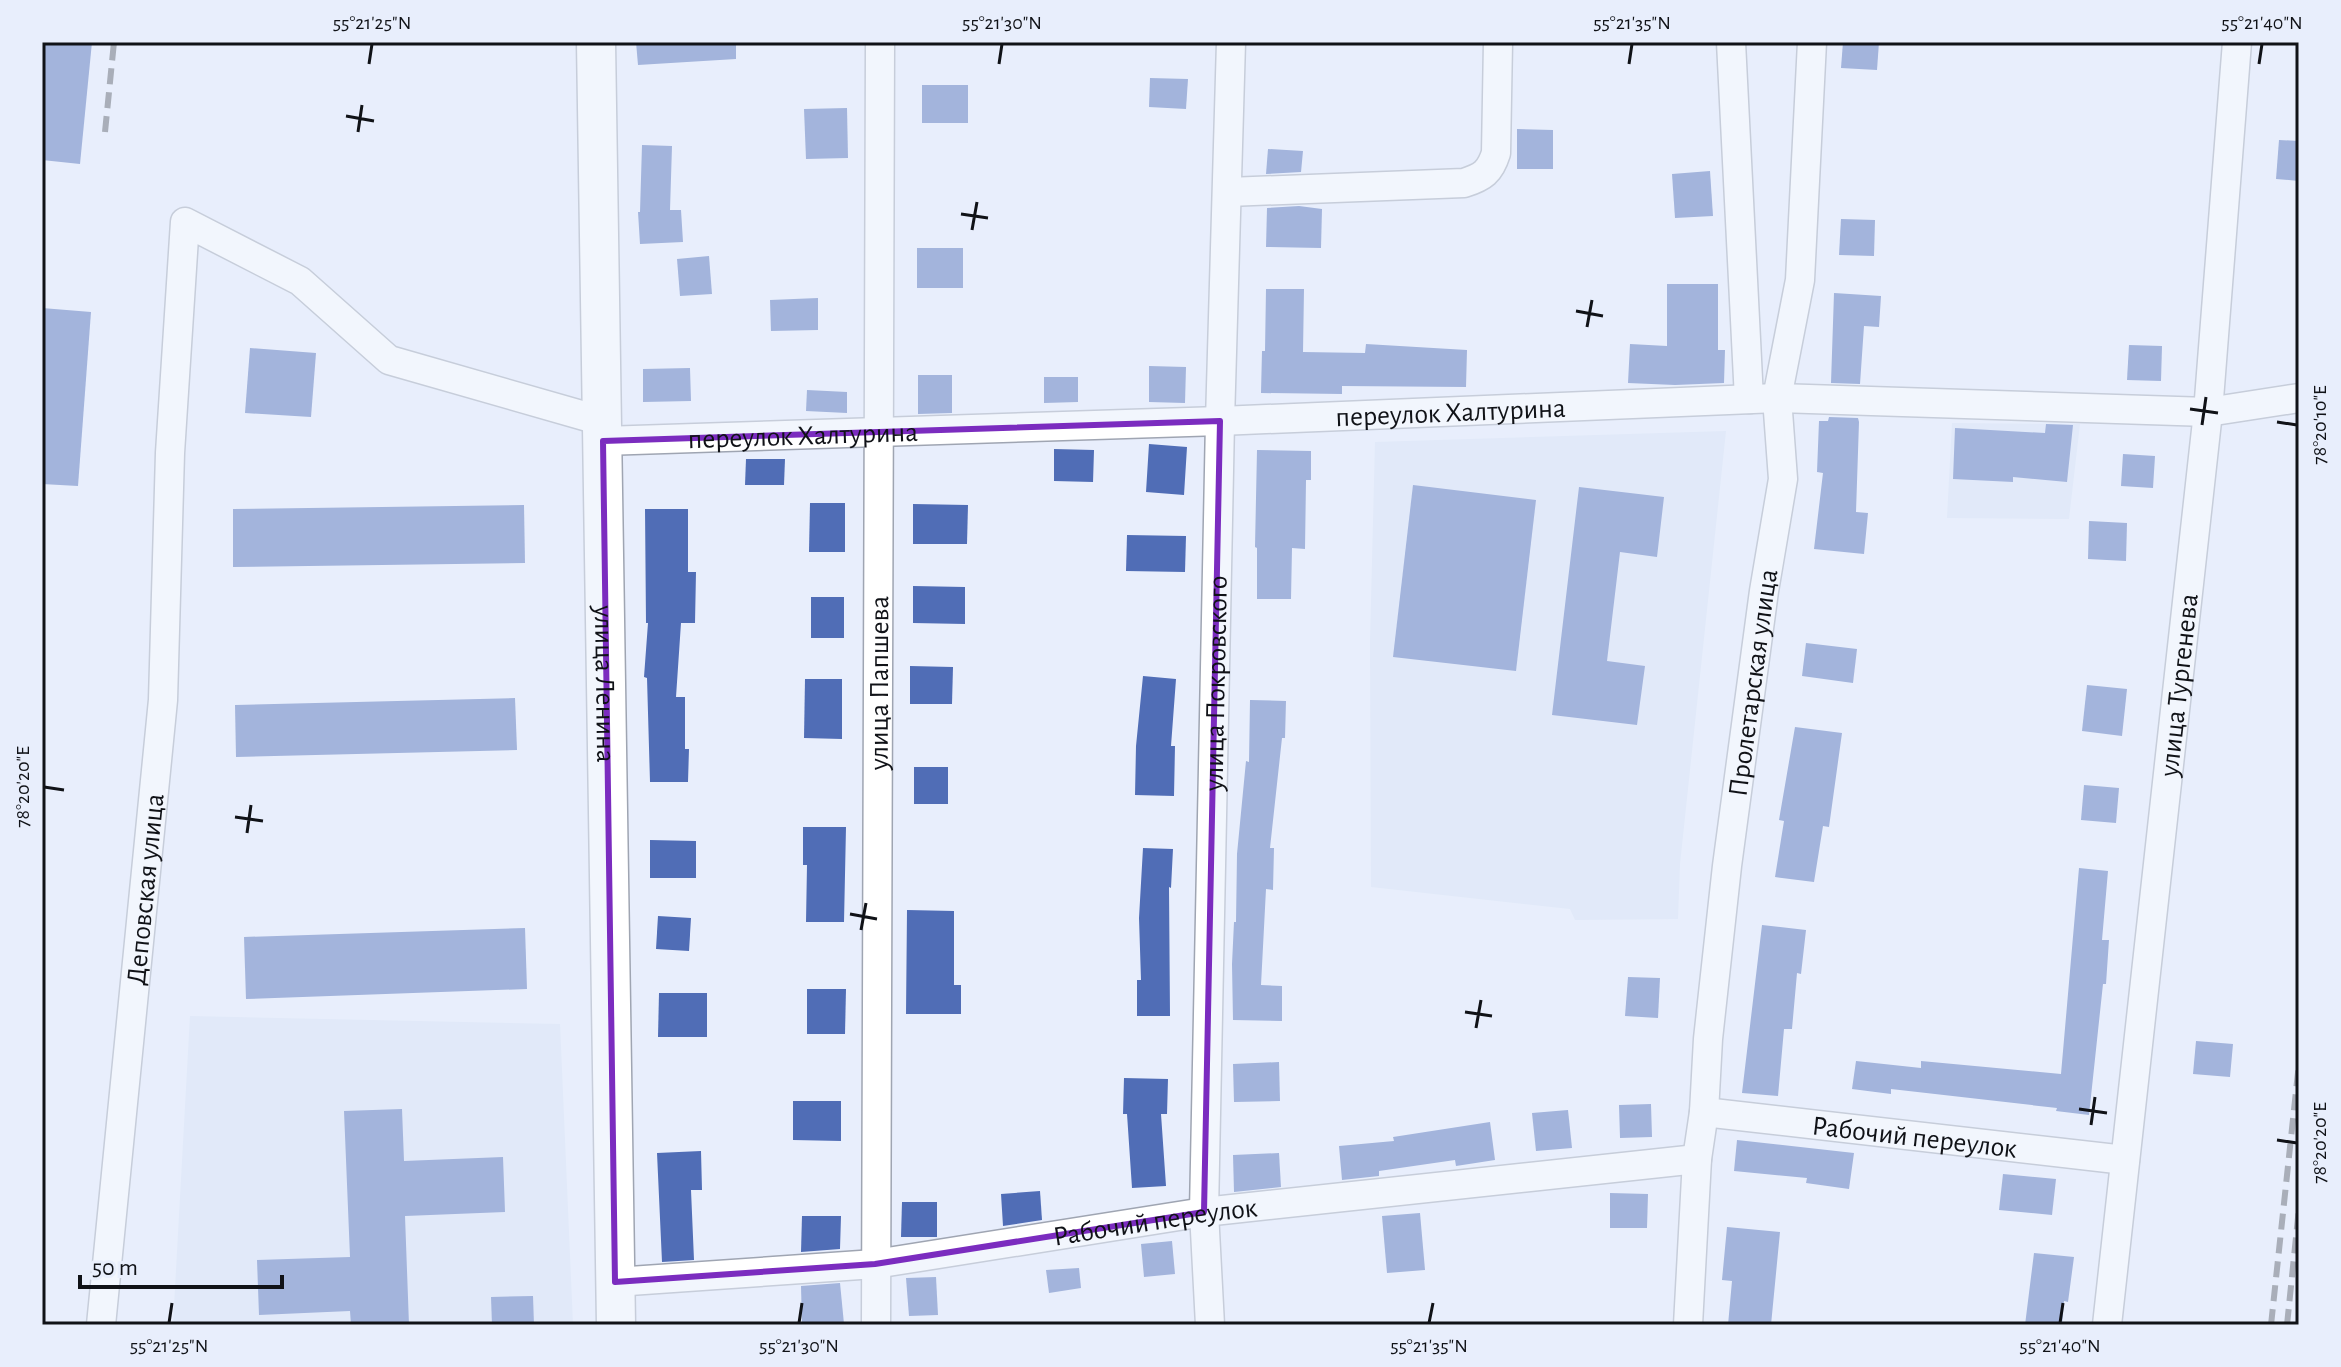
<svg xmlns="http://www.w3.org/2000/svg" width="2341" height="1367" font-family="'Alegreya Sans',sans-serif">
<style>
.built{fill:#d9e2f6}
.building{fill:#506db6}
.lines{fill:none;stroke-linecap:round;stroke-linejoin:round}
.street-casing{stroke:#9fa5b2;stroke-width:31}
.secondary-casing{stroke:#9fa5b2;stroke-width:41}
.street{stroke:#fff;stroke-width:28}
.secondary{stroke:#fff;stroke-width:38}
.rail{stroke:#5d6068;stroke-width:6;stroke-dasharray:16 8;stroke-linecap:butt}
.marked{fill:none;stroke:#7b2cbf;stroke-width:6;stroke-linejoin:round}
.ticks{fill:none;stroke:#101217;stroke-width:3}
.labels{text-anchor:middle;stroke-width:6;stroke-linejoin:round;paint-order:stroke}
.street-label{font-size:28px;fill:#101217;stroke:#e8eefc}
.neatline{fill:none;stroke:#101217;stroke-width:3}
.ticks-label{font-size:20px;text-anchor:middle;fill:#101217}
</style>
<rect width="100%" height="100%" fill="#e8eefc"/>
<!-- built -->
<g class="built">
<path d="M 1952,423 L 2080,424 L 2069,519 L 1947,518 Z"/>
<path d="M 1726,431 L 1680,864 L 1678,919 L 1575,920 L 1570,909 L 1371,887 L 1370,642 L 1375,442 Z"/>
<path d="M 190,1016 L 560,1024 L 573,1325 L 173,1325 Z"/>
</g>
<!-- building -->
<g class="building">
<path d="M 42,42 L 92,42 L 80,164 L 42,160 Z"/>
<path d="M 636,42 L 736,42 L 736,59 L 638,65 Z"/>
<path d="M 1843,42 L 1879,42 L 1877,70 L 1841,68 Z"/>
<path d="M 1150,78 L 1188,79 L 1186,109 L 1149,107 Z"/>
<rect x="922" y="85" width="46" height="38"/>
<path d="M 847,108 L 848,158 L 806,159 L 804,109 Z"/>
<path d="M 1517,129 L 1553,130 L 1553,169 L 1517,169 Z"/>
<path d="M 2279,140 L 2299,141 L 2299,181 L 2276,179 Z"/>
<path d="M 642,145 L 672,146 L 670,210 L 681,210 L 683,242 L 640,244 L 638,212 L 640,212 Z"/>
<path d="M 1268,149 L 1303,151 L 1301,172 L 1266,174 Z"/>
<path d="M 1710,171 L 1713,216 L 1675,218 L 1672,174 Z"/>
<path d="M 1299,206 L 1322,209 L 1321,248 L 1266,247 L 1267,208 Z"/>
<path d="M 1841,219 L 1875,220 L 1874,256 L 1839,255 Z"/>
<rect x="917" y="248" width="46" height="40"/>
<path d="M 709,256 L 712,294 L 680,296 L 677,259 Z"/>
<path d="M 1667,284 L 1718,284 L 1718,350 L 1725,350 L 1724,383 L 1675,385 L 1628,383 L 1630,344 L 1667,346 Z"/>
<path d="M 1266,289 L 1304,289 L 1303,352 L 1365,353 L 1366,344 L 1467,350 L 1466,387 L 1342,386 L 1342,394 L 1261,393 L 1262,351 L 1265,351 Z"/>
<path d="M 1834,293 L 1881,296 L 1879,327 L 1864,326 L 1860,384 L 1831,383 Z"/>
<path d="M 818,298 L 818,330 L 771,331 L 770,300 Z"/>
<path d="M 42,308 L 91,312 L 78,486 L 42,484 Z"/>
<path d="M 2129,345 L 2162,346 L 2161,381 L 2127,380 Z"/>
<path d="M 250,348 L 316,353 L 311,417 L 245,413 Z"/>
<path d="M 1149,366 L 1186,367 L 1185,403 L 1149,402 Z"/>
<path d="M 690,368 L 691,401 L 643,402 L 643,369 Z"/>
<path d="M 918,375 L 952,375 L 952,413 L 918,414 Z"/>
<path d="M 1044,377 L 1078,377 L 1078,402 L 1044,403 Z"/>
<path d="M 807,390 L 847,392 L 847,413 L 806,411 Z"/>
<path d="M 1829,417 L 1858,418 L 1859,422 L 1856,512 L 1868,513 L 1864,554 L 1814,549 L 1823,473 L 1817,472 L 1819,421 L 1828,421 Z"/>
<path d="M 2046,424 L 2073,425 L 2067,482 L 2013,477 L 2013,482 L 1953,479 L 1955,428 L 2045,433 Z"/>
<path d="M 1149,444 L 1187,447 L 1184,495 L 1146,492 Z"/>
<path d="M 1054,449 L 1094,450 L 1093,482 L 1054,481 Z"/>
<path d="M 1257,450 L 1311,451 L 1311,480 L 1306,480 L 1305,549 L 1292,548 L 1291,599 L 1257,599 L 1257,548 L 1255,547 Z"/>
<path d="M 2123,454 L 2155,456 L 2153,488 L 2121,486 Z"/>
<path d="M 746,459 L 785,459 L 784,485 L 745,485 Z"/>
<path d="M 1413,485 L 1536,500 L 1516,671 L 1393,657 Z"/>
<path d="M 1579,487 L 1664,497 L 1657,557 L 1620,552 L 1607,661 L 1645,666 L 1637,725 L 1552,715 Z"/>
<path d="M 810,503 L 845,503 L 845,552 L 809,552 Z"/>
<path d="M 913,504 L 968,505 L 967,544 L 913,544 Z"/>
<path d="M 524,505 L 525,563 L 233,567 L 233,509 Z"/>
<path d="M 645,509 L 688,509 L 688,572 L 696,572 L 695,623 L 681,623 L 676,697 L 685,697 L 685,749 L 689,749 L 688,782 L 650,782 L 647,678 L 644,677 L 648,623 L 646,623 Z"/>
<path d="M 2089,521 L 2127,523 L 2126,561 L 2088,559 Z"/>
<path d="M 1127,535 L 1186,536 L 1185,572 L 1126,571 Z"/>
<path d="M 913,586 L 965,587 L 965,624 L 913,623 Z"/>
<rect x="811" y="597" width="33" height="41"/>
<path d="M 1806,643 L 1857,649 L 1853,683 L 1802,676 Z"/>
<path d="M 910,666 L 953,667 L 952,704 L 910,704 Z"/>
<path d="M 1143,676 L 1176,679 L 1171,746 L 1175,746 L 1174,796 L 1135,795 L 1136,746 Z"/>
<path d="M 805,679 L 842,679 L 842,739 L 804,738 Z"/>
<path d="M 2087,685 L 2127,689 L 2122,736 L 2082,731 Z"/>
<path d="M 515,698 L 517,750 L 236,757 L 235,705 Z"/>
<path d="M 1250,700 L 1286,701 L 1285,738 L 1282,738 L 1270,848 L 1274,848 L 1273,890 L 1266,889 L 1261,985 L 1282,986 L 1282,1021 L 1233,1020 L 1232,964 L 1234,922 L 1236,922 L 1237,854 L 1246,761 L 1249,762 Z"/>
<path d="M 1795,727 L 1842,733 L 1829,827 L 1823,826 L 1814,882 L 1775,877 L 1784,821 L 1779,820 Z"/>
<rect x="914" y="767" width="34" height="37"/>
<path d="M 2084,785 L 2119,788 L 2116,823 L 2081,820 Z"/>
<path d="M 803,827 L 846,827 L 844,922 L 806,922 L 807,865 L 803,865 Z"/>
<path d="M 650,840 L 696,841 L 696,878 L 650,878 Z"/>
<path d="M 1143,848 L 1173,849 L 1171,888 L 1169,887 L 1170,1016 L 1137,1016 L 1137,980 L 1141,980 L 1139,918 Z"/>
<path d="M 2079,868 L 2108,871 L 2102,940 L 2109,940 L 2106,984 L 2103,984 L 2089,1115 L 2056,1111 L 2057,1108 L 1891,1089 L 1891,1094 L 1852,1089 L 1856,1061 L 1921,1068 L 1921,1061 L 2061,1074 Z"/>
<path d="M 907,910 L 954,911 L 954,985 L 961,985 L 961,1014 L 906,1014 Z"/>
<path d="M 658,916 L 691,918 L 689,951 L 656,949 Z"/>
<path d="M 1762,925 L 1806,930 L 1801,974 L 1797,973 L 1792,1029 L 1784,1029 L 1778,1096 L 1742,1093 Z"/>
<path d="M 525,928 L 527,989 L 246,999 L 244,937 Z"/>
<path d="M 1628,977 L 1660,978 L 1658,1018 L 1625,1016 Z"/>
<path d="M 807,989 L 846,989 L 845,1034 L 807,1034 Z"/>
<path d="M 659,993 L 707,993 L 707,1037 L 658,1037 Z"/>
<path d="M 2196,1041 L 2233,1044 L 2230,1077 L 2193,1074 Z"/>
<path d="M 1279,1062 L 1280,1101 L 1234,1102 L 1233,1064 Z"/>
<path d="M 1124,1078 L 1168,1079 L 1167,1114 L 1161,1114 L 1166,1186 L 1132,1188 L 1127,1114 L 1123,1114 Z"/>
<path d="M 793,1101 L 841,1101 L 841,1141 L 793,1140 Z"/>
<path d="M 1651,1104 L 1652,1137 L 1620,1138 L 1619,1105 Z"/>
<path d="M 402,1109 L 404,1161 L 503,1157 L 505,1212 L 405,1216 L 409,1325 L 351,1325 L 350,1311 L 259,1315 L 257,1260 L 350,1257 L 344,1111 Z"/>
<path d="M 1568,1110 L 1572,1148 L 1536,1151 L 1532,1113 Z"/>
<path d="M 1490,1122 L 1495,1160 L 1456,1166 L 1455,1160 L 1379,1171 L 1379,1176 L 1342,1180 L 1339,1146 L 1394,1141 L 1393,1137 Z"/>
<path d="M 1737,1140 L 1854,1153 L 1849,1189 L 1806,1183 L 1807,1178 L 1734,1171 Z"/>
<path d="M 701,1151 L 702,1190 L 691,1190 L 694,1260 L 662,1262 L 657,1153 Z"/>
<path d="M 1279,1153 L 1281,1187 L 1234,1192 L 1233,1155 Z"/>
<path d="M 2003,1174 L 2056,1179 L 2052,1215 L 1999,1210 Z"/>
<path d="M 1040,1191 L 1042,1220 L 1003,1226 L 1001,1194 Z"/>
<path d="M 1610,1193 L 1648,1194 L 1647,1228 L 1610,1228 Z"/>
<path d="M 902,1202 L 937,1202 L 937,1237 L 901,1237 Z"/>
<path d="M 1420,1213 L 1425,1270 L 1387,1273 L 1382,1216 Z"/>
<path d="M 802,1216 L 841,1216 L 840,1249 L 801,1252 Z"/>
<path d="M 1727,1227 L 1780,1232 L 1771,1325 L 1728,1325 L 1732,1281 L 1722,1280 Z"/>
<path d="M 1172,1241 L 1175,1274 L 1144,1277 L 1141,1244 Z"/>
<path d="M 2034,1253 L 2074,1257 L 2068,1302 L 2064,1301 L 2062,1325 L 2025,1325 Z"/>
<path d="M 1079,1268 L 1081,1288 L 1049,1293 L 1046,1270 Z"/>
<path d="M 936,1277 L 938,1315 L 909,1316 L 906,1278 Z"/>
<path d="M 840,1283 L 844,1324 L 802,1325 L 801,1286 Z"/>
<path d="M 533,1296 L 534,1325 L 492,1325 L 491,1297 Z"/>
</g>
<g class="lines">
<!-- street casing -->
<g class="street-casing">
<g id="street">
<path d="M 1731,42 L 1749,399"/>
<path d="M 1228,192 L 1464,183 C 1483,177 1490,172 1496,153 L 1498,42"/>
<path id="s1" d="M 603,441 L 1220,421 L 1777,398 L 2208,412 L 2299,398"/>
<path id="s2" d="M 1704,1112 L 2125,1160"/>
<path id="s3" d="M 615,1282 L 875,1264 L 1204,1212 L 1697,1159"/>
<path id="s4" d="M 101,1325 L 163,700 L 170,453 L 185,222 L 300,281 L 389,360 L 602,421"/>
<path id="s5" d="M 876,1325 L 880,42"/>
<path id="s6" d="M 1210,1325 L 1204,1212 L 1220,421 L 1231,42"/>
<path id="s7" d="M 1688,1325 L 1697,1159 L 1704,1112 L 1708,1039 L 1727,866 L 1764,591 L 1783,479 L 1777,398 L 1800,280 L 1812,42"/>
<path id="s8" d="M 2107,1325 L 2208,412 L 2237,42"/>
</g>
</g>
<!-- secondary casing -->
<g class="secondary-casing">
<g id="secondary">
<path id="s9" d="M 596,42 L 616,1325"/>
</g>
</g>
<!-- street -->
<use href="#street" class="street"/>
<!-- secondary -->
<use href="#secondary" class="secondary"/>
<!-- rail -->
<g class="rail">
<path d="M 105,132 L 114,42"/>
<path d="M 2271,1325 L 2299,1063"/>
<path d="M 2287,1325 L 2299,1208"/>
</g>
</g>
<!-- marked area -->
<path d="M0 0H2341V1367H0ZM 1220,421 L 1204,1212 L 875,1264 L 615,1282 L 603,441 Z" fill="#e8eefc" fill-opacity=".55" fill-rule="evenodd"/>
<path class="marked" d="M 1220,421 L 1204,1212 L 875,1264 L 615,1282 L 603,441 Z"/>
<!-- ticks -->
<path class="ticks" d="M 369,64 L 372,44M 999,64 L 1002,44M 1629,64 L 1632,44M 2259,64 L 2262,44M 346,116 L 374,121M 358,132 L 362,105M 961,214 L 988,218M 972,230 L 977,202M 1576,311 L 1603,316M 1587,327 L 1592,300M 2190,409 L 2218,413M 2277,422 L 2297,425M 2202,425 L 2206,397M 44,787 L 64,790M 235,817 L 263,821M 247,833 L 251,805M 850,914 L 877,919M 861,930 L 866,903M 1465,1012 L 1492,1016M 1476,1028 L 1481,1000M 2079,1109 L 2107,1113M 2091,1125 L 2095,1097M 2277,1140 L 2297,1143M 169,1323 L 172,1303M 799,1323 L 802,1303M 1429,1323 L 1433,1303M 2060,1323 L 2063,1303"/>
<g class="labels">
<!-- street labels -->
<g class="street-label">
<text dy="10" stroke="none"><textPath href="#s1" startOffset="848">переулок Халтурина</textPath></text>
<text dy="10" stroke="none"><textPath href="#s1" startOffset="200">переулок Халтурина</textPath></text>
<text dy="10" stroke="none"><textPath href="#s9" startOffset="642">улица Ленина</textPath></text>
<text dy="10" stroke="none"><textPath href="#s5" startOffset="642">улица Папшева</textPath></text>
<text dy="10" stroke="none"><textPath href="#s7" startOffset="646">Пролетарская улица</textPath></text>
<text dy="10" stroke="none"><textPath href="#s6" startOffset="642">улица Покровского</textPath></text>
<text dy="10" stroke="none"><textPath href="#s8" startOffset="644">улица Тургенева</textPath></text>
<text dy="10" stroke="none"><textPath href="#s4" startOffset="438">Деповская улица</textPath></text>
<text dy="10" stroke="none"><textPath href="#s2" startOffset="212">Рабочий переулок</textPath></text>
<text dy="10" stroke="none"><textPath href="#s3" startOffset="544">Рабочий переулок</textPath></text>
</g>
</g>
<!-- border -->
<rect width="2341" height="1367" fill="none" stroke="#e8eefc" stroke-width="88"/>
<!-- scale -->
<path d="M80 1275v12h202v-12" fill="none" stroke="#101217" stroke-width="4"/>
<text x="92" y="1275" font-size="24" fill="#101217" stroke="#e8eefc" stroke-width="6" paint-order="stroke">50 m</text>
<rect x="44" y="44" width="2253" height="1279" class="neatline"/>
<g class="ticks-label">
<text x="372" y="29">55°21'25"N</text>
<text x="1002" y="29">55°21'30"N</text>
<text x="1632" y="29">55°21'35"N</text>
<text x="2262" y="29">55°21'40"N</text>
<text transform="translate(2319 425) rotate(-90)" y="7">78°20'10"E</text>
<text transform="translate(22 787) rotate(-90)" y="7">78°20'20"E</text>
<text transform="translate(2319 1143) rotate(-90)" y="7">78°20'20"E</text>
<text x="169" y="1352">55°21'25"N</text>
<text x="799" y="1352">55°21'30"N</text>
<text x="1429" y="1352">55°21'35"N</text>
<text x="2060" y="1352">55°21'40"N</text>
</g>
</svg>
